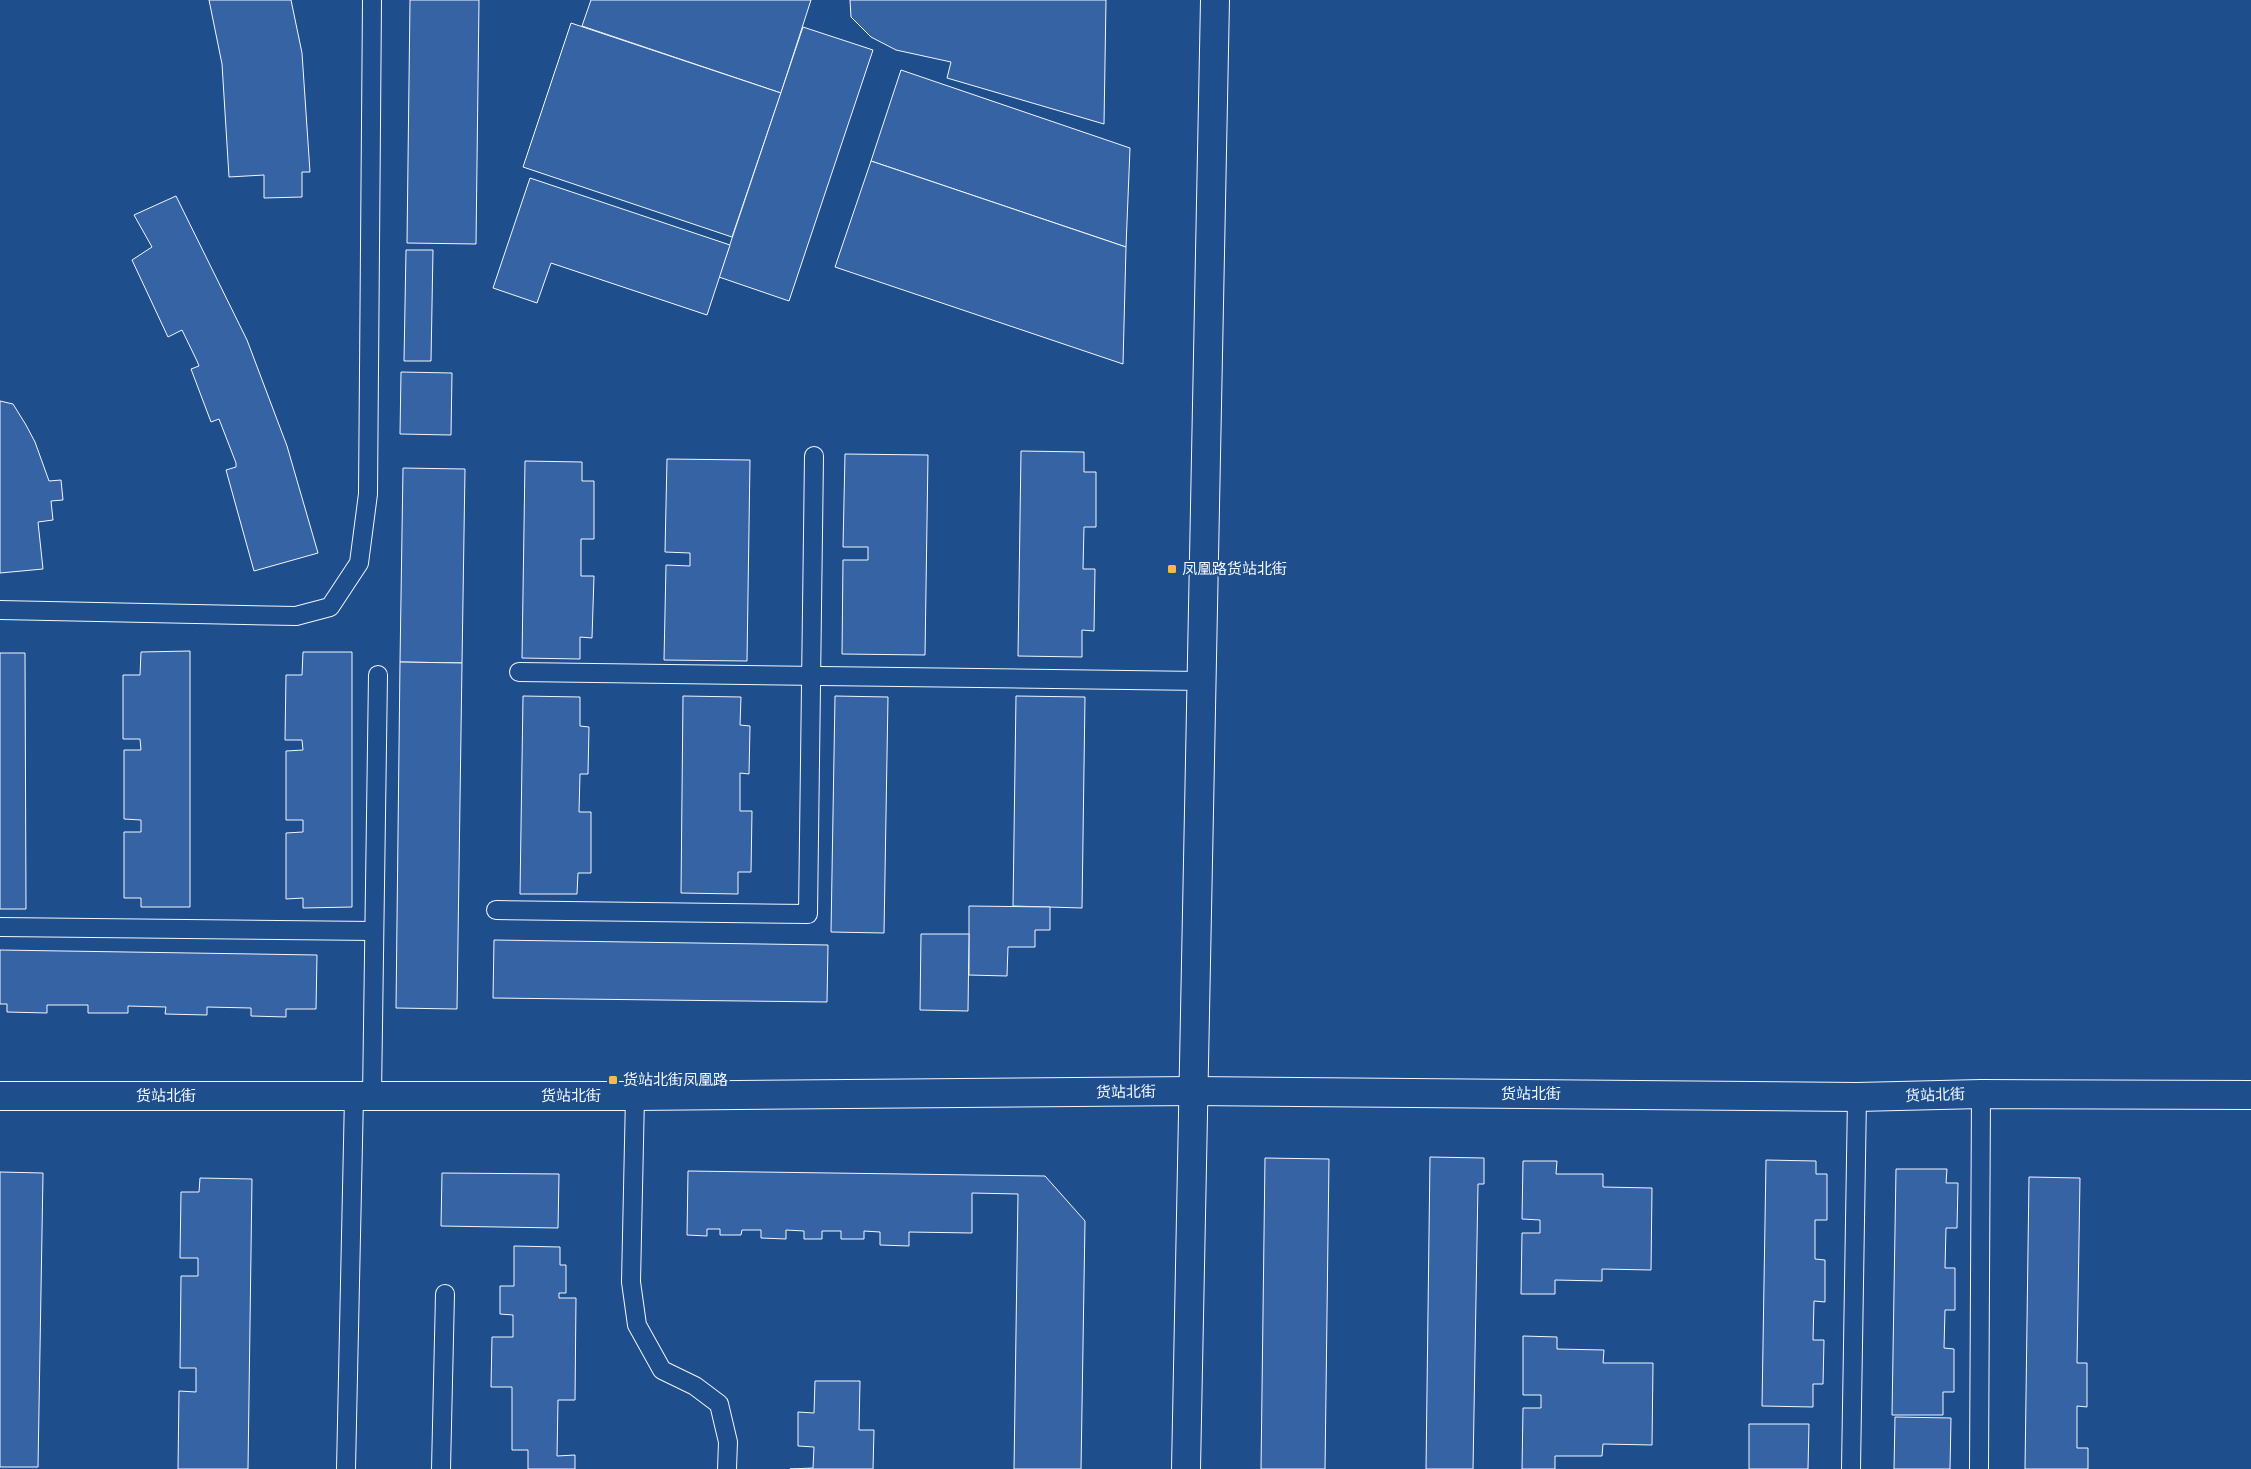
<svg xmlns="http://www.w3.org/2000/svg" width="2251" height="1469" font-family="Bitter,'Noto Sans SC',serif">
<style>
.building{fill:#3563a3;stroke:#f2f6ff}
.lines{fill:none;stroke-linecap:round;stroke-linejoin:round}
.service-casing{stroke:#f2f6ff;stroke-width:20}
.minor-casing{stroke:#f2f6ff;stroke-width:30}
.service{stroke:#1f4e8c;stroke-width:18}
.minor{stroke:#1f4e8c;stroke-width:28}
.poi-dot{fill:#ffb74d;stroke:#1f4e8c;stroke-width:2}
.labels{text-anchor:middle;stroke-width:4;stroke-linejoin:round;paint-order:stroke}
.poi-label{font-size:15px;fill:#f2f6ff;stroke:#1f4e8c;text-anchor:start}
.street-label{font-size:15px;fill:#f2f6ff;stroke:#1f4e8c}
</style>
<rect width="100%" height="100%" fill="#1f4e8c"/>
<!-- building -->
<g class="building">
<path d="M 209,0 L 291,0 L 302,53 L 310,172 L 302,172 L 302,197 L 264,198 L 264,175 L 229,177 L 222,64 Z"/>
<path d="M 410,0 L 479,0 L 476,244 L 407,243 Z"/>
<path d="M 591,0 L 811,0 L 781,93 L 582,26 Z"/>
<path d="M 850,0 L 1106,0 L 1104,124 L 947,78 L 951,62 L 896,50 L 871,37 L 851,17 Z"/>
<path d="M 571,23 L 781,93 L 732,237 L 523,167 Z"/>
<path d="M 803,27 L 873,50 L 789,301 L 719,277 Z"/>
<path d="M 901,70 L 1130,148 L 1126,247 L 871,161 Z"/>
<path d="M 871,161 L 1126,247 L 1123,364 L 835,267 Z"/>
<path d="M 530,178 L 730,245 L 707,315 L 551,263 L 537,303 L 493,288 Z"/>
<path d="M 176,196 L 247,340 L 287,446 L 318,553 L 254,571 L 226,470 L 236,467 L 236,463 L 219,419 L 211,422 L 191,369 L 199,366 L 197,361 L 182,330 L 168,337 L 132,260 L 152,247 L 134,215 Z"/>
<path d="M 406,250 L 433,250 L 431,361 L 404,361 Z"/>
<path d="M 401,372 L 452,373 L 451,435 L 400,434 Z"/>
<path d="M 0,401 L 13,404 L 26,425 L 35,442 L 49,481 L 61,480 L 63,500 L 51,501 L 53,520 L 38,522 L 43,569 L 0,573 Z"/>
<path d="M 1021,451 L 1084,452 L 1084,472 L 1096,472 L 1096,527 L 1084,527 L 1083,569 L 1095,569 L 1094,631 L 1082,630 L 1082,657 L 1018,656 Z"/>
<path d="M 845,454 L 928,455 L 925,655 L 842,654 L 843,560 L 868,560 L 868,547 L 843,547 Z"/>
<path d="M 667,459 L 750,460 L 747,661 L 664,660 L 666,565 L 690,566 L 690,553 L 665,552 Z"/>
<path d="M 525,461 L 582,462 L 582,481 L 594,481 L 594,539 L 581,539 L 581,576 L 594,576 L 592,638 L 580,637 L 580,659 L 522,658 Z"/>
<path d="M 403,468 L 465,469 L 462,663 L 400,662 Z"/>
<path d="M 190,651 L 190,907 L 141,907 L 141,898 L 124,898 L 124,832 L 141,832 L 141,820 L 124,819 L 124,750 L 141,750 L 140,739 L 123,739 L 123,675 L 140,675 L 141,652 Z"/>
<path d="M 303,652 L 352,652 L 352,907 L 303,908 L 303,898 L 286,899 L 286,833 L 303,832 L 303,820 L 286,820 L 286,751 L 303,750 L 302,740 L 285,740 L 286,675 L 302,675 Z"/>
<path d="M 0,653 L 25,653 L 26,909 L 0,909 Z"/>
<path d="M 400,662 L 462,663 L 457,1009 L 396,1008 Z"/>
<path d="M 523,696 L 580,697 L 580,726 L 589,727 L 588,774 L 580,774 L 579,812 L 591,812 L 591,873 L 578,873 L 577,894 L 520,894 Z"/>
<path d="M 683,696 L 741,697 L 740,725 L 750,726 L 749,774 L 740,773 L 740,811 L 752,811 L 751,872 L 738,872 L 738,894 L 681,893 Z"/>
<path d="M 835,696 L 888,697 L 884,933 L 831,932 Z"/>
<path d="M 1016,696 L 1085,697 L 1082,908 L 1013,906 Z"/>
<path d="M 969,906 L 1050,907 L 1050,930 L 1035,930 L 1035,947 L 1008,947 L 1007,976 L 969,975 Z"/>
<path d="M 921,934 L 969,934 L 968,1011 L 920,1010 Z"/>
<path d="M 494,940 L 828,945 L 827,1002 L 493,998 Z"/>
<path d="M 0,950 L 317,955 L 316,1009 L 286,1009 L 286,1017 L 251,1016 L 251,1008 L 207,1007 L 207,1015 L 165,1014 L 166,1007 L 128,1006 L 128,1013 L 88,1013 L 88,1005 L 47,1005 L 47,1013 L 7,1012 L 7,1004 L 0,1004 Z"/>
<path d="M 1430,1157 L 1484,1158 L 1484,1184 L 1478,1184 L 1473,1469 L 1426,1469 Z"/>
<path d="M 1265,1158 L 1329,1159 L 1325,1469 L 1261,1469 Z"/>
<path d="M 1766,1160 L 1816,1161 L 1816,1174 L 1827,1174 L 1827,1220 L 1815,1220 L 1815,1259 L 1825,1260 L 1825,1302 L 1814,1301 L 1813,1340 L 1824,1340 L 1823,1384 L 1813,1384 L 1813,1407 L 1762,1406 Z"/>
<path d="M 1523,1161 L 1557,1161 L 1556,1174 L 1603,1174 L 1603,1187 L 1652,1188 L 1651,1270 L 1602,1269 L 1602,1281 L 1555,1280 L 1555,1294 L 1521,1294 L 1522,1233 L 1540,1233 L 1540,1220 L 1522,1219 Z"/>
<path d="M 1896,1169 L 1947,1169 L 1946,1183 L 1958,1183 L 1957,1228 L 1946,1228 L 1945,1268 L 1955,1268 L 1955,1310 L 1945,1310 L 1944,1348 L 1954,1349 L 1954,1392 L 1943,1392 L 1943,1415 L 1892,1415 Z"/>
<path d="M 688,1171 L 1045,1176 L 1085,1221 L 1081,1469 L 1014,1469 L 1018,1194 L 972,1193 L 972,1233 L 909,1232 L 909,1246 L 880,1245 L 880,1232 L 864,1231 L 864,1239 L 841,1239 L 841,1231 L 822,1231 L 822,1239 L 804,1239 L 804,1231 L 786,1230 L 786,1239 L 761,1238 L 761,1230 L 742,1230 L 741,1235 L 720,1235 L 720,1229 L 707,1229 L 707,1236 L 687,1235 Z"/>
<path d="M 0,1172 L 43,1173 L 38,1467 L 0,1467 Z"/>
<path d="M 442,1173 L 559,1174 L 558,1228 L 441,1226 Z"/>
<path d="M 2029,1177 L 2080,1178 L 2077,1363 L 2087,1363 L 2087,1407 L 2077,1406 L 2077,1448 L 2088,1448 L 2088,1469 L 2025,1469 Z"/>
<path d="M 200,1178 L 252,1179 L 248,1469 L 178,1469 L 179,1391 L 196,1392 L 196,1368 L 180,1368 L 181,1276 L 198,1276 L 198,1258 L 180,1258 L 181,1192 L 199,1192 Z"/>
<path d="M 514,1246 L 560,1247 L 560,1265 L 566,1265 L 566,1293 L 559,1293 L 559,1298 L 576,1298 L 575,1400 L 558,1400 L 557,1456 L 575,1455 L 575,1469 L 528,1469 L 528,1450 L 512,1450 L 512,1387 L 491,1387 L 492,1337 L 513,1337 L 513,1315 L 500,1314 L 500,1286 L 514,1286 Z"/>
<path d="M 1523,1336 L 1557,1337 L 1557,1349 L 1604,1350 L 1603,1363 L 1653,1363 L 1652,1445 L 1603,1444 L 1602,1456 L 1555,1456 L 1555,1469 L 1522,1469 L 1523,1408 L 1541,1408 L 1541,1395 L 1523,1395 Z"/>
<path d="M 815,1381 L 860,1381 L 859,1430 L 874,1430 L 873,1469 L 790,1469 L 813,1468 L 814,1447 L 798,1446 L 798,1412 L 814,1413 Z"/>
<path d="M 1895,1417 L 1951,1418 L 1950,1469 L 1894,1469 Z"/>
<path d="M 1749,1424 L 1809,1424 L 1808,1469 L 1749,1469 Z"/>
</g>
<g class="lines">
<!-- service casing -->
<g class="service-casing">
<g id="service">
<path d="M 0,610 L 296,616 L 330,607 L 359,563 L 368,494 L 372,0"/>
<path d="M 519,672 L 1201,681"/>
<path d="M 496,910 L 808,914 L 814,456"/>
<path d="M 0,927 L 374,931"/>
<path d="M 372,1096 L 378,675"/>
<path d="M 635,1096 L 631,1282 L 637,1325 L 662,1370 L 695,1386 L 719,1404 L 728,1442 L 727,1469"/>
<path d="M 346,1469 L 354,1096"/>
<path d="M 441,1469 L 445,1294"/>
<path d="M 1851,1469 L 1857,1097"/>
<path d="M 1979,1469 L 1981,1094"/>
</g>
</g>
<!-- minor casing -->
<g class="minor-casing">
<g id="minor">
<path d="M 0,1096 L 635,1096 L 1193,1091 L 1857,1097 L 1981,1094 L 2251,1095"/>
<path d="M 1186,1469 L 1215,0"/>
</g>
</g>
<!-- service -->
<use href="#service" class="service"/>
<!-- minor -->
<use href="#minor" class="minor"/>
</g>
<!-- markers -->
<g class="poi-dot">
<rect x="1167" y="564" width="10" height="10" rx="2.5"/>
<rect x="608" y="1075" width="10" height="10" rx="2.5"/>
</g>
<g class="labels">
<!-- poi labels -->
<g class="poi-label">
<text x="1182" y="574">凤凰路货站北街</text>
<text x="623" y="1085">货站北街凤凰路</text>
</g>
<!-- street labels -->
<g class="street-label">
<text transform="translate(1126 1092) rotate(-1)" y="5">货站北街</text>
<text x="1531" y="1099">货站北街</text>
<text transform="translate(1935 1095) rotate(-2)" y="5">货站北街</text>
<text x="166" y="1101">货站北街</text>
<text x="571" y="1101">货站北街</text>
</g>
</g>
</svg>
